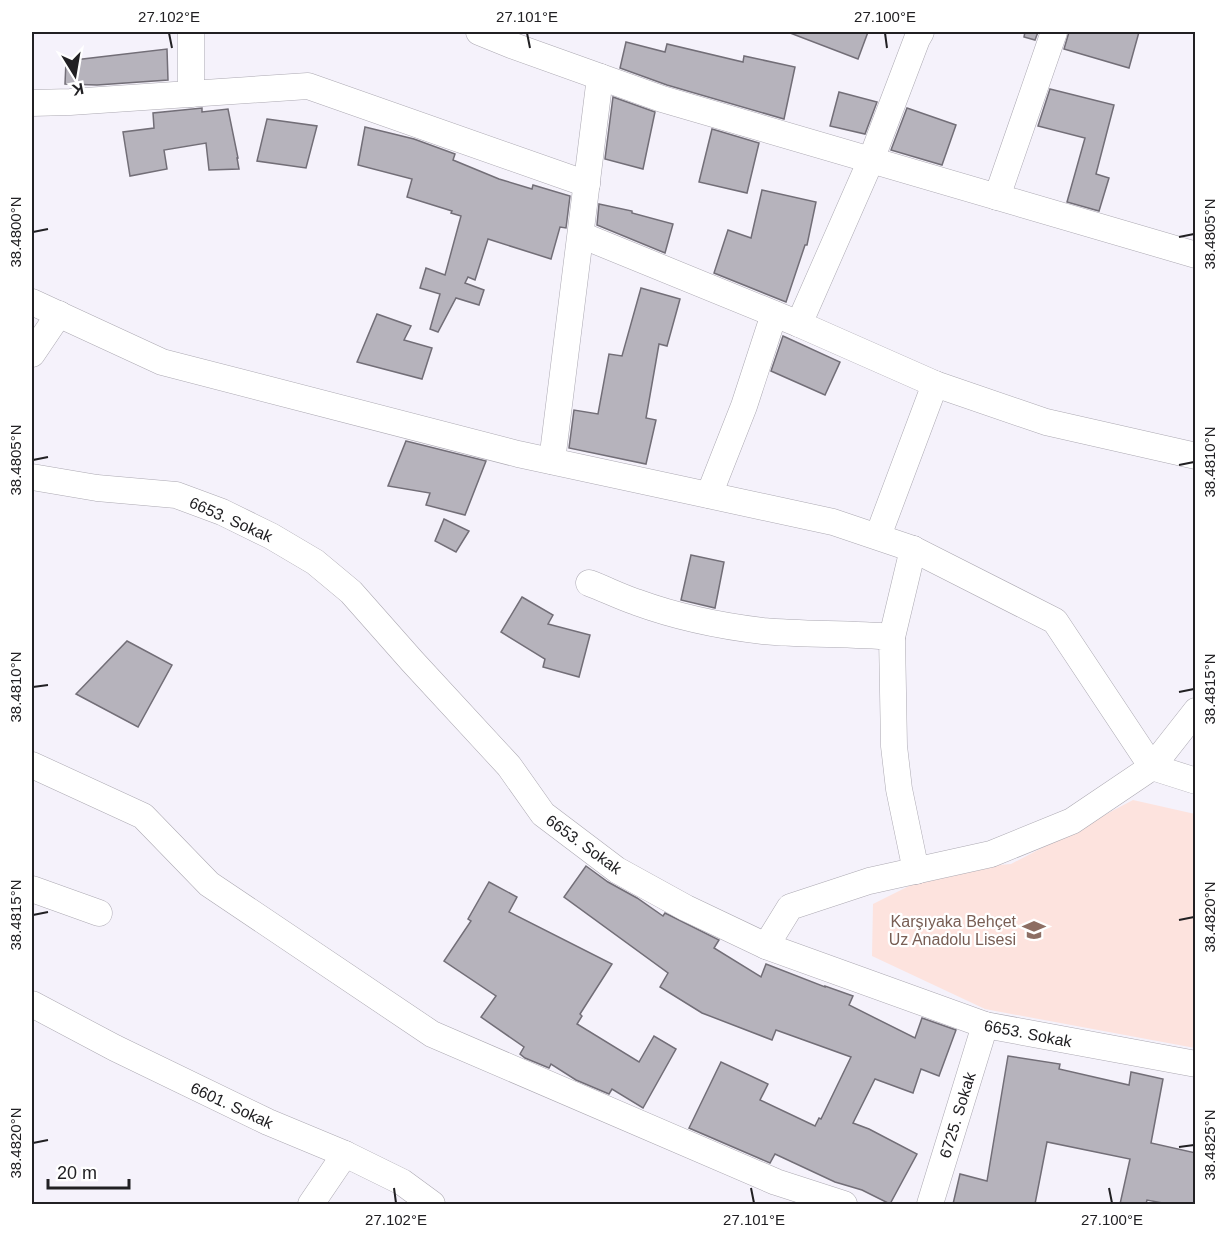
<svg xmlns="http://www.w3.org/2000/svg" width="1227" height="1236" font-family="Arial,sans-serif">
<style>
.education{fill:#fde3de}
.building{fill:#b6b3bc;stroke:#726e77;stroke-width:1.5}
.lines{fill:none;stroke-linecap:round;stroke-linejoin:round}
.minor-casing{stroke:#aca9b2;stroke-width:27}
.minor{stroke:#fff;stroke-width:26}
.ticks{fill:none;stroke:#212023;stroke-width:2}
.labels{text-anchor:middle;stroke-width:4.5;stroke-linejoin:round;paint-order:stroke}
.street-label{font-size:16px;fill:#212023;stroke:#fff}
.education-label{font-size:16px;fill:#785e54;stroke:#fff;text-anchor:end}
.neatline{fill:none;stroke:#212023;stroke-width:2}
.ticks-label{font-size:15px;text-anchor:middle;fill:#212023}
</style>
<rect width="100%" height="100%" fill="#f5f2fb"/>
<!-- education -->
<path class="education" d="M 1133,800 L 1195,814 L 1195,1048 L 985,1009 L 872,956 L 873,904 L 941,870 L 1011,864 Z"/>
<!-- building -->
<g class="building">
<path d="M 790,32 L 868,32 L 858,59 L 790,33 Z"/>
<path d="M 1025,32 L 1038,32 L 1035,40 L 1024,37 Z"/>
<path d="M 1069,32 L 1139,32 L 1129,68 L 1064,49 Z"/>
<path d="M 626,42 L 665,52 L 667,44 L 743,62 L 744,56 L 795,67 L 784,119 L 667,85 L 620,68 Z"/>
<path d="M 167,49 L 168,80 L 97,85 L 65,84 L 66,61 Z"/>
<path d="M 1050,89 L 1114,105 L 1096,174 L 1109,178 L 1099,211 L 1067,202 L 1085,138 L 1038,126 Z"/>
<path d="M 839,92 L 877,102 L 865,134 L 830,126 Z"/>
<path d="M 613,97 L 655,112 L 643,169 L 605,159 Z"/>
<path d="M 202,108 L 202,112 L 228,109 L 238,158 L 237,158 L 239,169 L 209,170 L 206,143 L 164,150 L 167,169 L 130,176 L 123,132 L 154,128 L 153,113 Z"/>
<path d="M 907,108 L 956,125 L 942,165 L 891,150 Z"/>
<path d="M 267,119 L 317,126 L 306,168 L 257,161 Z"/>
<path d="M 365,127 L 414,139 L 455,154 L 453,160 L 499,179 L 532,189 L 533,185 L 570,196 L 566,228 L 560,227 L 551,259 L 488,239 L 475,280 L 468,277 L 465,283 L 484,290 L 479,305 L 456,298 L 438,332 L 430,329 L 440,294 L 420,288 L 426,268 L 445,275 L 461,216 L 451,213 L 452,211 L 407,197 L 412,179 L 358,165 Z"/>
<path d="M 712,129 L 759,143 L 747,193 L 699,182 Z"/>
<path d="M 762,190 L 816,202 L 807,245 L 805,245 L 786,302 L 714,273 L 728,230 L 751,238 Z"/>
<path d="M 599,204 L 632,211 L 632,213 L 673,224 L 665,253 L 597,225 Z"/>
<path d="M 641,288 L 680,299 L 667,346 L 659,344 L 646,418 L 656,420 L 646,464 L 569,448 L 574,410 L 598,414 L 609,354 L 622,356 Z"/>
<path d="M 377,314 L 411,326 L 404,340 L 432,348 L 422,379 L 357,362 Z"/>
<path d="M 783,336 L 840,362 L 825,395 L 771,371 Z"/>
<path d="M 406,441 L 486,461 L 465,515 L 426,505 L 430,493 L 388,486 Z"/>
<path d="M 444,519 L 469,531 L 456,552 L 435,541 Z"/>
<path d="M 691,555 L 724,562 L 715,608 L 681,600 Z"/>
<path d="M 522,597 L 553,615 L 548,624 L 590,635 L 579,677 L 543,667 L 545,659 L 501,632 Z"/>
<path d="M 127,641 L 172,665 L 138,727 L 76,694 Z"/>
<path d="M 586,866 L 608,882 L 637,898 L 663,916 L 665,913 L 719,940 L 714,948 L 761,977 L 766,964 L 825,987 L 825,986 L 853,996 L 849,1005 L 915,1038 L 922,1018 L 956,1030 L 939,1076 L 921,1069 L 913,1093 L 875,1079 L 853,1123 L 869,1129 L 917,1154 L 890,1204 L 862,1190 L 835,1182 L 775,1154 L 770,1163 L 689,1128 L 721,1062 L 768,1084 L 760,1100 L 815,1126 L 819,1118 L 821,1119 L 851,1057 L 776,1030 L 772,1040 L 702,1013 L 660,987 L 668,973 L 564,897 Z"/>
<path d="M 489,882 L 517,897 L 509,912 L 612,964 L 580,1014 L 582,1016 L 577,1024 L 639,1062 L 654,1036 L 676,1049 L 643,1108 L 612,1089 L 609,1094 L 576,1080 L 551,1064 L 549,1068 L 525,1058 L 520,1054 L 524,1047 L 481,1017 L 496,996 L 444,961 L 471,921 L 468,919 Z"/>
<path d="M 1008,1056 L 1060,1064 L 1059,1069 L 1129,1085 L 1131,1072 L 1163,1079 L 1151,1143 L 1196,1153 L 1196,1204 L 1168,1204 L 1147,1200 L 1146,1204 L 1120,1204 L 1130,1159 L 1047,1142 L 1035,1204 L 953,1204 L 960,1174 L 987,1181 Z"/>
</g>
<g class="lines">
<!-- minor casing -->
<g class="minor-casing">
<g id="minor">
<path d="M 191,32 L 191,94"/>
<path d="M 479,32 L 511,45 L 662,99 L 1196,255"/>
<path d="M 32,103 L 70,102 L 308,86 L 587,184"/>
<path d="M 997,197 L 1054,32"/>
<path d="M 581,235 L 799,324 L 935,384 L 1046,422 L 1196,456"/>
<path d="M 32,302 L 162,362 L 518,454 L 833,522 L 913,549 L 1055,621 L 1152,767 L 1196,781"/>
<path d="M 799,324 L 871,160 L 917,39 L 921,32"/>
<path d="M 32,354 L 59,314"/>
<path d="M 552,461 L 600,77"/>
<path d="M 32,477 L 97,488 L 176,495 L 222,512 L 271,536 L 315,562 L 351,592 L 412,661 L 509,766 L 543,814 L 617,870 L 686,908 L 766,946 L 985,1025 L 1196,1064"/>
<path d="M 709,495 L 744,406 L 774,314"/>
<path d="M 878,536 L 935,384"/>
<path d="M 589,583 C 605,589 621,597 636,602 C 677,617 720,626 763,631 C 806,635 849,633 892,637 L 894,746 L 899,789 L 916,871"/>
<path d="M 892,637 L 913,549"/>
<path d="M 32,765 L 143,816 L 209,884 L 432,1034 L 776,1182 L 844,1204"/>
<path d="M 32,889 L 99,913"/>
<path d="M 766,946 L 790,907 L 869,881 L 991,854 L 1072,821 L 1152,767 L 1196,711"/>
<path d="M 32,1004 L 115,1048 L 268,1122 L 345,1154 L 402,1182 L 432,1204"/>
<path d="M 311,1204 L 345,1154"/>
<path d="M 930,1204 L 985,1025"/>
</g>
</g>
<!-- minor -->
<use href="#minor" class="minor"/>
</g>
<!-- ticks -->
<path class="ticks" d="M 169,33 L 172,48M 527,33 L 530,48M 885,33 L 887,48M 33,232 L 48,229M 1179,237 L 1194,234M 33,460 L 48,457M 1179,465 L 1194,462M 33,687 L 48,685M 1179,692 L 1194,689M 33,915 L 48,912M 1179,920 L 1194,917M 33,1143 L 48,1140M 1179,1147 L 1194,1145M 394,1188 L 396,1203M 751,1188 L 754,1203M 1109,1188 L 1112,1203"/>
<!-- icons -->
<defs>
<g id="school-bare" transform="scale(1.8)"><path d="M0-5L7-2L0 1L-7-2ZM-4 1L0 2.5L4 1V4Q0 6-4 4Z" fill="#8d6e63" stroke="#fff" stroke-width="2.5" paint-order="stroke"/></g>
</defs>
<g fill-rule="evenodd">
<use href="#school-bare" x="1034" y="930"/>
</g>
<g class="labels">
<!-- street labels -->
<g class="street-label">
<text transform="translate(231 519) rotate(24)" y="6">6653. Sokak</text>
<text transform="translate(584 844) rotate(36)" y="6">6653. Sokak</text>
<text transform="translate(1028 1033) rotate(11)" y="6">6653. Sokak</text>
<text transform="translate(232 1105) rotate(25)" y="6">6601. Sokak</text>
<text transform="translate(957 1115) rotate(-73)" y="6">6725. Sokak</text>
</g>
<!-- education labels -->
<g class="education-label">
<text x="1016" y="927">Karşıyaka Behçet<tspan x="1016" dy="18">Uz Anadolu Lisesi</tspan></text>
</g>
</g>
<!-- border -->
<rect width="1227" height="1236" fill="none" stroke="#ffffff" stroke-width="66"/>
<!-- north arrow -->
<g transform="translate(75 75) rotate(169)" stroke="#ffffff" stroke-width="4.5" paint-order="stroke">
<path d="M0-4.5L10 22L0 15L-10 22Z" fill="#212023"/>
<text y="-9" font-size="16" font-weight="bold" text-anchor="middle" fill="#212023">K</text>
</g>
<!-- scale -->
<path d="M48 1179v9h81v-9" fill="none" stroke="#212023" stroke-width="3"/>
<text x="57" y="1179" font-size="18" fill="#212023" stroke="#ffffff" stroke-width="4.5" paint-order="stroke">20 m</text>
<rect x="33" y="33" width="1161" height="1170" class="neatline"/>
<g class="ticks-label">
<text x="169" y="22">27.102°E</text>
<text x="527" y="22">27.101°E</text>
<text x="885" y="22">27.100°E</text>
<text transform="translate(16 232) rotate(-90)" y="5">38.4800°N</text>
<text transform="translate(1210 234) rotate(-90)" y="5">38.4805°N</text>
<text transform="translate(16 460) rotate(-90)" y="5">38.4805°N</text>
<text transform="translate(1210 462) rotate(-90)" y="5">38.4810°N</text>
<text transform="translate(16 687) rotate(-90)" y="5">38.4810°N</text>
<text transform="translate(1210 689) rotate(-90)" y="5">38.4815°N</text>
<text transform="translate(16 915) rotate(-90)" y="5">38.4815°N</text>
<text transform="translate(1210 917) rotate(-90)" y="5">38.4820°N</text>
<text transform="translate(16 1143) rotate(-90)" y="5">38.4820°N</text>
<text transform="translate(1210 1145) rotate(-90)" y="5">38.4825°N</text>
<text x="396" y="1225">27.102°E</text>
<text x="754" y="1225">27.101°E</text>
<text x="1112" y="1225">27.100°E</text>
</g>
</svg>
